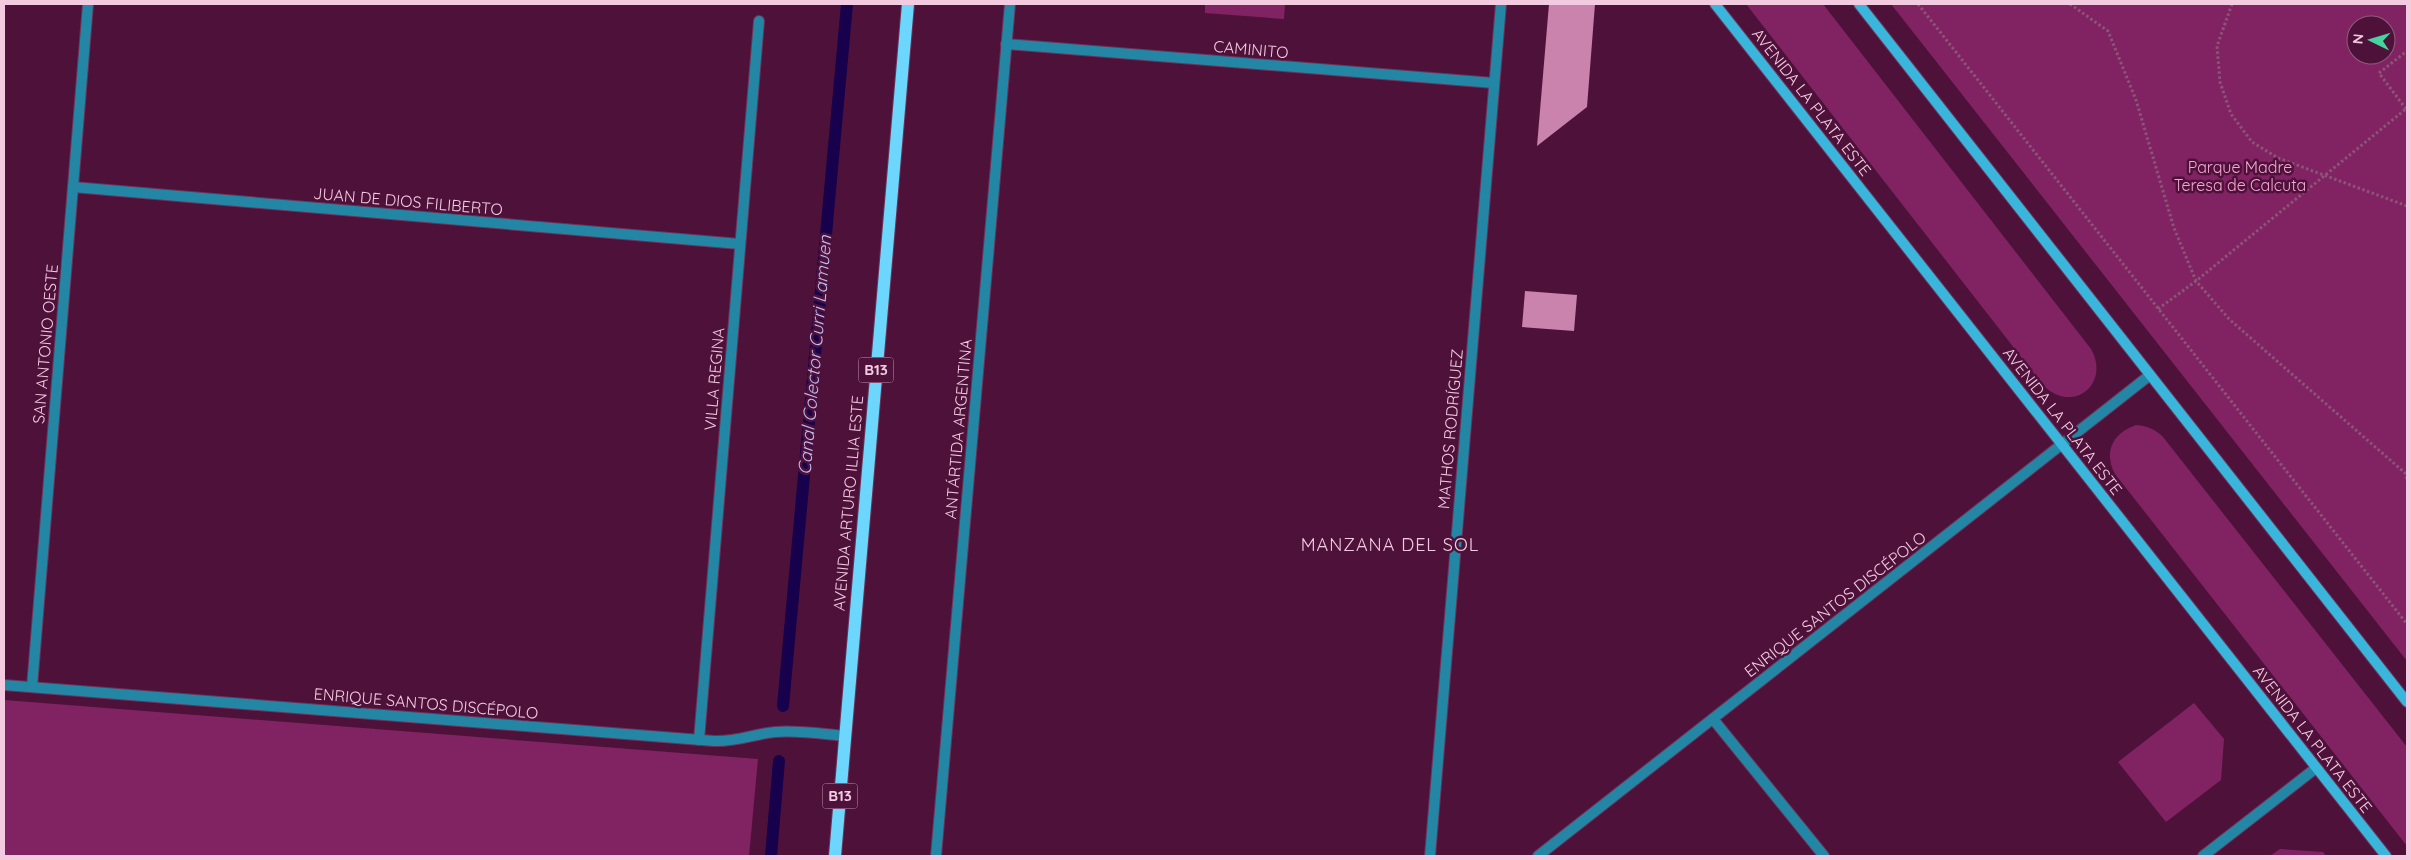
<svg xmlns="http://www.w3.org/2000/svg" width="2411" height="860" font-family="Quicksand,sans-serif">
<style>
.green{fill:#812362;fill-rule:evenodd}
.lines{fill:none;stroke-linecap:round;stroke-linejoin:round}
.stream{stroke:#17004c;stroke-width:12}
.building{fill:#c983ad}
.street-casing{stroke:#6c3358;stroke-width:12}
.secondary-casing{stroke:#6c3358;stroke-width:12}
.primary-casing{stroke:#6c3358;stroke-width:14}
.path{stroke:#8a5577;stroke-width:3;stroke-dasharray:2.5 2.5;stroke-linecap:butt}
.street{stroke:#2386a5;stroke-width:10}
.secondary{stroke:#3ab5dc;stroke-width:10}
.primary{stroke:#6cd6fc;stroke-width:12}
.labels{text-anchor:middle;stroke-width:5;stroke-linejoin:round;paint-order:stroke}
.shield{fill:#4e123a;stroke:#c194af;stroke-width:1}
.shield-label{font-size:15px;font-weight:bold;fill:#f2cbe1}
.street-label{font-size:16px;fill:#f2cbe1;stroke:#4e123a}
.park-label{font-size:16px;fill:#f7a5d5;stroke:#4e123a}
.water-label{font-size:18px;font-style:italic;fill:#bebff5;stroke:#4e123a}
.neighbourhood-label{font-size:18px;letter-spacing:1px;fill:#f2cbe1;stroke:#4e123a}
</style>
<rect width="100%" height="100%" fill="#4e123a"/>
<!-- green -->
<g class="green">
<path d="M 1205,4 L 1285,4 L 1284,19 L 1205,13 Z"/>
<path d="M 1746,4 L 1823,4 L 2091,349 C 2111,384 2072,415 2043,385 Z"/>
<path d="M 1891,4 L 2407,4 L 2407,661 ZM 2356,25 L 2386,25 L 2386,55 L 2356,55 Z"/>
<path d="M 2136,425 C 2148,426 2155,429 2163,437 L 2407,747 L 2407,846 L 2115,474 C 2103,452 2113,433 2136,425 Z"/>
<path d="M 4,700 L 758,759 L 749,856 L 4,856 Z"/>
<path d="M 2194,703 L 2224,739 L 2221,780 L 2166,822 L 2118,762 Z"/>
<path d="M 2280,849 L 2323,852 L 2326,856 L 2270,856 Z"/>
</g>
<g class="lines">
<!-- stream -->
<g class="stream">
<path d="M 783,706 L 847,4"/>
<path d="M 771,856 L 779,761"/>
</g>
</g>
<!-- building -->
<g class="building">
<path d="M 1549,4 L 1595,4 L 1587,107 L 1537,146 Z"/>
<path d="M 1525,291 L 1577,295 L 1574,331 L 1522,327 Z"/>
</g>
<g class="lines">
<!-- street casing -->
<g class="street-casing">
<g id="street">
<path d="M 1006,44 L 1494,83"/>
<path d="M 73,187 L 740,244"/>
<path d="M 4,685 L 714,741 C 738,742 753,734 775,732 C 798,730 822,734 845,736"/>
<path d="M 32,687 L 88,4"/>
<path d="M 1713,719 L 1824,856"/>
<path d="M 699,740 L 759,21"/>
<path d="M 936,856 L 1010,4"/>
<path d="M 1430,856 L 1501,4"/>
<path d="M 1538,856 L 2150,375"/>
<path d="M 2203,856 L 2316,768"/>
</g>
</g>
<!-- secondary casing -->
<g class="secondary-casing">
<g id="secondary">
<path d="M 1715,4 L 2386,856"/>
<path d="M 1859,4 L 2407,702"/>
</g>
</g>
<!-- primary casing -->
<g class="primary-casing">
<path id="primary" d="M 835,856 L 908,4"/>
</g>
<!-- path -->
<g class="path">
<path d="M 1918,4 L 2407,624"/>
<path d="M 2070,4 L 2108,31 L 2136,100 L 2174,228 L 2196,281 L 2229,319 L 2405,473 L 2407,479"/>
<path d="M 2232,4 L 2217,46 L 2220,82 L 2231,114 L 2252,142 L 2278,158 L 2407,206"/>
<path d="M 2406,109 L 2379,73 L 2407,51"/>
<path d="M 2158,309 L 2196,281 L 2407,108"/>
</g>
<!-- street -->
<use href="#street" class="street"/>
<!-- secondary -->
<use href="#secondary" class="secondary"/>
<!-- primary -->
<use href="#primary" class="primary"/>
</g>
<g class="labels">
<!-- shield labels -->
<g class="shield">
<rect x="858.5" y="357.5" width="35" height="25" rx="4"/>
<rect x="822.5" y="783.5" width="35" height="25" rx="4"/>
</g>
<g class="shield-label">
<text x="876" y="375">B13</text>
<text x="840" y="801">B13</text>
</g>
<!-- street labels -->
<g class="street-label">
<text transform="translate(1251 49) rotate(5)" y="6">CAMINITO</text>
<text transform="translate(1812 102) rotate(52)" y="6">AVENIDA LA PLATA ESTE</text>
<text transform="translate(408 201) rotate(5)" y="6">JUAN DE DIOS FILIBERTO</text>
<text transform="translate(45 344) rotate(-85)" y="6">SAN ANTONIO OESTE</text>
<text transform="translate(714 379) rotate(-85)" y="6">VILLA REGINA</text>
<text transform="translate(2063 421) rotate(52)" y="6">AVENIDA LA PLATA ESTE</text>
<text transform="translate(958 429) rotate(-85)" y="6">ANTÁRTIDA ARGENTINA</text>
<text transform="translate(1450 429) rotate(-85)" y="6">MATHOS RODRÍGUEZ</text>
<text transform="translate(848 503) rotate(-85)" y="6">AVENIDA ARTURO ILLIA ESTE</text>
<text transform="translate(1835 604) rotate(-38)" y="6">ENRIQUE SANTOS DISCÉPOLO</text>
<text transform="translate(426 703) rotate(5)" y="6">ENRIQUE SANTOS DISCÉPOLO</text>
<text transform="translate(2313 739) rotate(52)" y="6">AVENIDA LA PLATA ESTE</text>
</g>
<!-- park labels -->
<g class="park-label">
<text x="2240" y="173">Parque Madre<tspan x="2240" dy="18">Teresa de Calcuta</tspan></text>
</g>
<!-- water labels -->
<g class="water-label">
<text transform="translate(815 355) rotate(-85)" y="6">Canal Colector Curri Lamuen</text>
</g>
<!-- neighbourhood labels -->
<g class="neighbourhood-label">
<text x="1390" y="551">MANZANA DEL SOL</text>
</g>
</g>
<!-- border -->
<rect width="2411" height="860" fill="none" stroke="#f2cbe1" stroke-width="10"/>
<!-- north arrow -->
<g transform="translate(2371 40) rotate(275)"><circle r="24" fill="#4e123a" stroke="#905c7d"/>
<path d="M0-4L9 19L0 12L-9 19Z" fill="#46d49e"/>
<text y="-8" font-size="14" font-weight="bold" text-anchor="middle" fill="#f2cbe1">N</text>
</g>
</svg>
